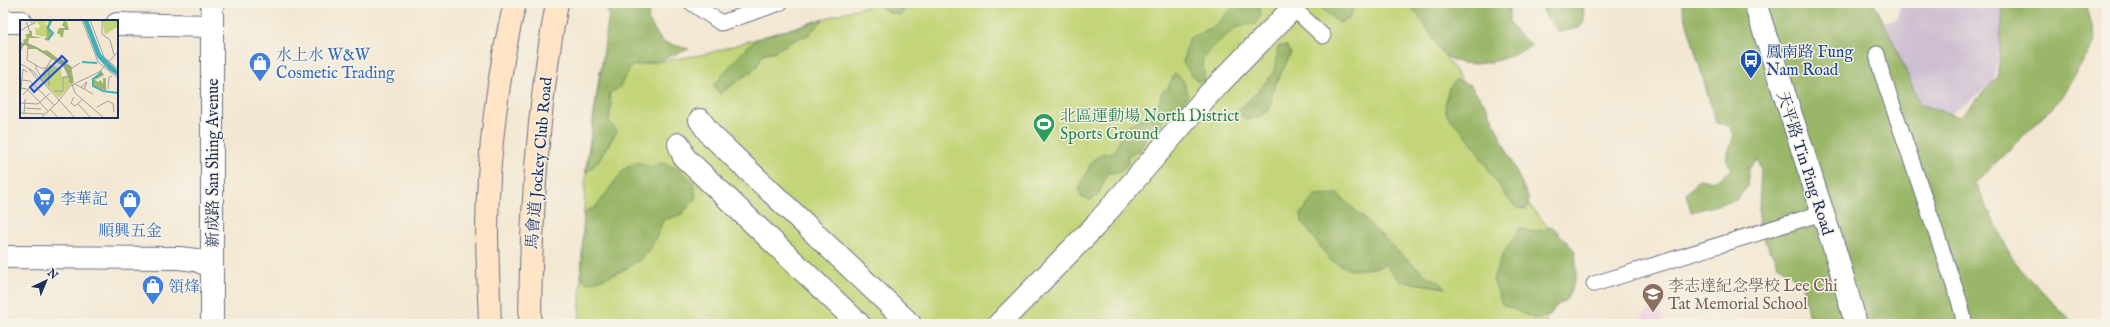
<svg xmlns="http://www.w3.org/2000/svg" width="2110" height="327" font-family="'IM FELL English','Noto Serif SC',serif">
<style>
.built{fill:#f1d0e3}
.industrial{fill:#cebed1}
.green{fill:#c3d578;stroke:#6f826b}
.forest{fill:#9ab668;stroke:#5a7263}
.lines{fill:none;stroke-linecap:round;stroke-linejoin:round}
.service-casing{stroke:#676f86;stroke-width:17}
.pedestrian-casing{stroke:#676f86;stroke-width:24}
.minor-casing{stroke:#676f86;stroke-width:24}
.tertiary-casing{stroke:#676f86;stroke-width:24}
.secondary-casing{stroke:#676f86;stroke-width:24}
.service{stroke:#fff;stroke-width:15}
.pedestrian{stroke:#fff;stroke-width:22}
.minor{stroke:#fff;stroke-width:22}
.tertiary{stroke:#fff;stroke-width:22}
.secondary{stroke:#ffe4c6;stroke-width:22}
.labels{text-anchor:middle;stroke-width:3;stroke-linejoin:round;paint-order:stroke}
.transit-label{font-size:16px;fill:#164399;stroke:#f7f3e8;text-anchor:start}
.shop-label{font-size:16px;fill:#366cbe;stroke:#f7f3e8;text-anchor:start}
.leisure-label{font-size:16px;fill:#27864d;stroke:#f7f3e8;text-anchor:start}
.street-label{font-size:16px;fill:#1b2f5e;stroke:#f7f3e8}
.education-label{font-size:16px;fill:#785e54;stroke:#f7f3e8;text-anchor:start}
.inset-river{fill:none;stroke:#41b0bb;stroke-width:2}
.inset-road{fill:none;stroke:#9d9da3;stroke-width:1}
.view{fill:#1d4ed8;fill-opacity:0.15;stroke:#1d4ed8;stroke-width:2}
.inset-edge{fill:none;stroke:#1b2f5e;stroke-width:2}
</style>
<rect width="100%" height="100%" fill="#f7f3e8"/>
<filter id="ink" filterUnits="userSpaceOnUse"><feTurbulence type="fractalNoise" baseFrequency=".025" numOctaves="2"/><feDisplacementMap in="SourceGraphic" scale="8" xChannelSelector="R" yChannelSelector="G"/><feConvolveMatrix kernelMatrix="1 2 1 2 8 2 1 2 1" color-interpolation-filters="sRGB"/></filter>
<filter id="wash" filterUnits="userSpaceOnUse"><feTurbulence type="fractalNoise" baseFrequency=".012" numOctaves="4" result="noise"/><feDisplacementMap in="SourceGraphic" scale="16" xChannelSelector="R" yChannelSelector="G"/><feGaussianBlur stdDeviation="0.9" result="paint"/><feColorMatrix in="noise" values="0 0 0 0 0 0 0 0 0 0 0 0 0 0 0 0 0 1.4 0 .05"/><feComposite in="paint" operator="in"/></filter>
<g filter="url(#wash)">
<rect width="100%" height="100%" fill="#f3e7d1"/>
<!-- built -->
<path class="built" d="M 1658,304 L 1664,324 L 1632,324 Z"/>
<!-- industrial -->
<path class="industrial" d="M 1900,3 L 2003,3 L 2000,47 L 1994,81 L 1970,101 L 1929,127 L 1873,26 L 1898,19 Z"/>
<!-- green -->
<path class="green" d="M 876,3 L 1414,3 L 1419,16 L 1488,121 L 1519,193 L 1556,236 L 1557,283 L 1545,322 L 1547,324 L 579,324 L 586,167 L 600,71 L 706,54 Z"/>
<!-- forest -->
<g class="forest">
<path d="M 602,3 L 651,3 L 648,19 L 662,42 L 689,49 L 656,62 L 631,66 L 619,88 L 609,94 L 611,104 L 609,121 L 617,131 L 597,163 L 586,173 L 609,14 Z"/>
<path d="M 875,3 L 908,3 L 901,15 L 888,12 Z"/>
<path d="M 1227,3 L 1259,3 L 1261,15 L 1255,24 L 1237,27 L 1218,42 L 1202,60 L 1205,80 L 1198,82 L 1183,63 L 1188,39 L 1216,25 L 1232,8 Z"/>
<path d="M 1316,3 L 1355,3 L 1355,5 L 1349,19 L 1339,23 Z"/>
<path d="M 1407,3 L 1512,3 L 1509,7 L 1509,23 L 1520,36 L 1532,45 C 1511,59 1464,75 1443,53 C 1435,45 1430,32 1423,22 C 1418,15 1413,9 1407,3 Z"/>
<path d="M 1540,3 L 1583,3 L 1584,21 L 1579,28 L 1559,32 L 1546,17 Z"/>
<path d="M 1681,3 L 1874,3 L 1891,37 L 1920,104 L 1960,117 L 1998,77 L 2003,3 L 2086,3 L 2096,41 L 2058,102 L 1975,183 L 2014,262 L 2074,324 L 1810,324 L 1802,285 L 1778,265 L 1758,228 L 1761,169 L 1758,160 L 1749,168 L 1748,186 L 1736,200 L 1691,212 L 1686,194 L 1699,179 C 1715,182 1720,181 1732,169 L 1726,159 L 1734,135 L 1729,126 L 1716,123 Z"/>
<path d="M 824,19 L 808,35 L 797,39 L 773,52 L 764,53 L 756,68 L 720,94 L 713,86 L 748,46 L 759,38 Z"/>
<path d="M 1286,45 L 1291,53 L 1273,90 L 1270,109 L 1257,118 L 1247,120 L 1237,111 C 1248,102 1272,79 1276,66 C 1278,60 1276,54 1278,47 Z"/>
<path d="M 1175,73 L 1183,80 L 1188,95 L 1181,106 L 1170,107 L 1163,116 L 1160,127 L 1148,134 L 1139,151 L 1128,155 L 1127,165 L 1119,172 L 1108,173 L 1098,195 L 1090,200 L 1081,197 L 1079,188 L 1092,161 L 1102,154 L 1114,152 L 1126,126 C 1147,118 1157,115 1162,92 L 1168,88 Z"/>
<path d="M 1456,80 L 1470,85 L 1487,107 L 1529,200 L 1526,209 L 1517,208 L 1505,195 L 1470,140 L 1447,115 L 1445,105 L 1449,88 Z"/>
<path d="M 638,162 L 650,167 L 662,163 L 679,169 L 693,182 L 696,197 L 682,214 L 663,220 C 660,228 657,236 653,243 C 643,264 610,278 588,283 L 581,277 L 584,212 L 596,207 L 624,169 Z"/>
<path d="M 1338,194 L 1405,258 L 1428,277 L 1440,282 L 1446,288 L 1400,281 L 1385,264 L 1375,268 L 1351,270 L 1330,260 L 1302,222 L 1301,214 L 1315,195 Z"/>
<path d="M 1553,227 L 1575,251 L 1577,275 L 1567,299 L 1555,307 L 1550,316 L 1535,319 L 1502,304 L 1493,279 L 1503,254 L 1520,228 L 1533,232 Z"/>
</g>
</g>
<g filter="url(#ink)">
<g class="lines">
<!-- service casing -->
<g class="service-casing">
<g id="service">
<path d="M 692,3 L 721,23 L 780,3"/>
<path d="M 1288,3 L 1323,36"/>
<path d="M 1877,54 L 1881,71 L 1959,300 L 1965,324"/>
<path d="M 1594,284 L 1822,213"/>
</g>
</g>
<!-- pedestrian casing -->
<g class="pedestrian-casing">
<g id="pedestrian">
<path d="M 700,120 L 710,134 L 910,324"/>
<path d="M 679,144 L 684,157 L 859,324"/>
<path d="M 999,324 L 1094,227 L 1207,96 L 1293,8"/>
</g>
</g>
<!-- minor casing -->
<g class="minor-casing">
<g id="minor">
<path d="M 212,3 L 212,324"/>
<path d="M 3,22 L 21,22"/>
<path d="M 117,24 L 212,26"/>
<path d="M 3,257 L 179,258 L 196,260 L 212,267"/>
</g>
</g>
<!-- tertiary casing -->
<g class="tertiary-casing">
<path id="tertiary" d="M 1755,3 L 1837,257 L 1856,324"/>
</g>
<!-- secondary casing -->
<g class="secondary-casing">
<g id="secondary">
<path d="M 490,324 C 489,292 487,259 487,227 C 488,156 498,71 515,3"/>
<path d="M 530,324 C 531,216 537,110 557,3"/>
</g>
</g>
<!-- service -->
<use href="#service" class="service"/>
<!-- pedestrian -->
<use href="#pedestrian" class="pedestrian"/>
<!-- minor -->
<use href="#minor" class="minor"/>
<!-- tertiary -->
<use href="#tertiary" class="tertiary"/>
<!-- secondary -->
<use href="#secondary" class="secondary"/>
</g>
</g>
<!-- icons -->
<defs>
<g id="bus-pin" transform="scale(1.15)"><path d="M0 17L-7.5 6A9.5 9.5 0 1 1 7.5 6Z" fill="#1a4fb4" stroke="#f7f3e8"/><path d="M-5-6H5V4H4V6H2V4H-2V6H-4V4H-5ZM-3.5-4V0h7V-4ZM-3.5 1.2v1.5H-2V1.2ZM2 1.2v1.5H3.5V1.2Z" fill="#fff"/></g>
<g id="shop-pin" transform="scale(1.15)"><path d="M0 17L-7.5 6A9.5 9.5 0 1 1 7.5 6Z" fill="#3f7fe0" stroke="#f7f3e8"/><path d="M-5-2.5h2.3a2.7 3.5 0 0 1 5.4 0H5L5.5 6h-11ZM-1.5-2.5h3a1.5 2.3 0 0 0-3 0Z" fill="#fff"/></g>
<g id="stadium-pin" transform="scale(1.15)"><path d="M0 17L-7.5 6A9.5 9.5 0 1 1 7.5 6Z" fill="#2e9e5b" stroke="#f7f3e8"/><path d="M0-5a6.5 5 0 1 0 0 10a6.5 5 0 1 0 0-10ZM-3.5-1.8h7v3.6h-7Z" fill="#fff"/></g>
<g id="supermarket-pin" transform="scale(1.15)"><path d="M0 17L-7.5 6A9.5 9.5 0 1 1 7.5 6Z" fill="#3f7fe0" stroke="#f7f3e8"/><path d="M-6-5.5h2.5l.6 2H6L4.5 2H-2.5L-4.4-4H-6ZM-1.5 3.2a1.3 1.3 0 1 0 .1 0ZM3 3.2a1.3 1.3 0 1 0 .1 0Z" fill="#fff"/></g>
<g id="school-pin" transform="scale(1.15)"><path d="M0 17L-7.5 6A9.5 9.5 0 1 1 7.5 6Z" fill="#8d6e63" stroke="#f7f3e8"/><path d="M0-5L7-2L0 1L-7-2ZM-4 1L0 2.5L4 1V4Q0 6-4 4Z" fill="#fff"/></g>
</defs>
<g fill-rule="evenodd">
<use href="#bus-pin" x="1751" y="60"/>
<use href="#shop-pin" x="260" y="63"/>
<use href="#stadium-pin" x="1044" y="124"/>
<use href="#supermarket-pin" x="44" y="198"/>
<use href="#shop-pin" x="130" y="200"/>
<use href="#shop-pin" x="153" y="286"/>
<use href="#school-pin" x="1653" y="294"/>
</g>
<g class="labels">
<!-- transit labels -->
<g class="transit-label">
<text x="1766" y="57">鳳南路 Fung<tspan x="1766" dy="18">Nam Road</tspan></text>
</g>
<!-- shop labels -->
<g class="shop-label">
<text x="276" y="60">水上水 W&amp;W<tspan x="276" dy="18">Cosmetic Trading</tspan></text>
<text x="60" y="204">李華記</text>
<text x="130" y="236" text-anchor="middle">順興五金</text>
<text x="168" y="292">領烽</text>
</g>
<!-- leisure labels -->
<g class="leisure-label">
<text x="1060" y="121">北區運動場 North District<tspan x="1060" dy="18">Sports Ground</tspan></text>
</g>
<!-- street labels -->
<g class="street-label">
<text transform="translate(212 163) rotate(-90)" y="6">新成路 San Shing Avenue</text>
<text transform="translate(538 163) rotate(-85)" y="6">馬會道 Jockey Club Road</text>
<text transform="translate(1806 163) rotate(72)" y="6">天平路 Tin Ping Road</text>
</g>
<!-- education labels -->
<g class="education-label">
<text x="1668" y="291">李志達紀念學校 Lee Chi<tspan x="1668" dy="18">Tat Memorial School</tspan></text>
</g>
</g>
<!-- overview -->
<g transform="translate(20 20)">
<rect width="98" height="98" fill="#f3e7d1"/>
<path d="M 10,0 L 29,2 L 24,3 L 28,6 L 26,8 L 27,17 L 16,15 L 15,7 L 18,9 L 20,6 L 17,2 L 11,4 ZM 82,0 L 98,0 L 98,6 L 85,15 ZM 29,44 L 41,49 L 42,57 L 48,55 L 51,64 L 39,78 L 20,59 Z" fill="#c3d578"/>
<path d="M 25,0 L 33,0 L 29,8 L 33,14 L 28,21 L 24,19 L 27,17 L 26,8 L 29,2 ZM 44,1 L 47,2 L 49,10 L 44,10 L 43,17 L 40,17 L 41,15 L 37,13 L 39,8 L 45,8 L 42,5 ZM 9,11 L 12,11 L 12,16 L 23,18 L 9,18 L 8,23 L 24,31 L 27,30 L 40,40 L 40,34 L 42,40 L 49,42 L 46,43 L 51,46 L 54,63 L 49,63 L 49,58 L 43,58 L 49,58 L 43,46 L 16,29 L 8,29 L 8,26 L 4,25 L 1,31 L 0,22 L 4,23 L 3,20 L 7,18 L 5,15 L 10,13 ZM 81,50 L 84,55 L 75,60 L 78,62 L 81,60 L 83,64 L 83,58 L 86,58 L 86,71 L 75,66 L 73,62 Z" fill="#9ab668"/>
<path d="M 63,0 L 68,0 L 81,34 L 98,51 L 98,56 L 89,50 L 77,37 Z" fill="#41b0bb"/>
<path class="inset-river" d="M 28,20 L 33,13 L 28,8 L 31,0M 62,42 L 77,43M 81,53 L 73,59 L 73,66 L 83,71 L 98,73"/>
<path class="inset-road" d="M 62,0 L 78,42 L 98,58M 70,0 L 84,37 L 98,49M 82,0 L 82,14 L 90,20 L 94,35M 6,2 L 8,6 L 15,3M 0,11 L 8,6 L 10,13M 0,23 L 16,27 L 46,47 L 55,73 L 84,98M 8,25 L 7,40 L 21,48 L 30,48M 39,40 L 52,48M 1,44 L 13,51 L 55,98M 16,45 L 16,49 L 21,56 L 32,38M 9,49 L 17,59M 49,50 L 60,43M 2,60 L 10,61 L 34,85M 55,64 L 73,74M 29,66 L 29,48M 61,67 L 67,62 L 64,69M 1,68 L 7,69 L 28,91M 88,69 L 89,57 L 92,56M 34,71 L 43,71 L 43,57 L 51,57M 3,75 L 13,64M 54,77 L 51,83 L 55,86 L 63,79M 0,78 L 3,49 L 7,52M 0,83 L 18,84 L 30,73M 58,84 L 71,98M 77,87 L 88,81 L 93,84 L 94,92M 4,88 L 21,89M 30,89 L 38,98M 0,93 L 24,94M 4,94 L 5,79M 21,98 L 38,82 L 50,66 L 79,52 L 98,32"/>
<path class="view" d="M 42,36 L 47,41 L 14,72 L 10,67 Z"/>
<rect width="98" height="98" class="inset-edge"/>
</g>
<!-- margin -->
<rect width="2110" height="327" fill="none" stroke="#f7f3e8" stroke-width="16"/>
<!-- north arrow -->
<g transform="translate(46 281) rotate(44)" stroke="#f7f3e8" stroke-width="3" paint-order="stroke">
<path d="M0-3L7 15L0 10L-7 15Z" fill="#1b2f5e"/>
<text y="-6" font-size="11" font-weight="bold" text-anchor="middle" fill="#1b2f5e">N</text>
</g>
</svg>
